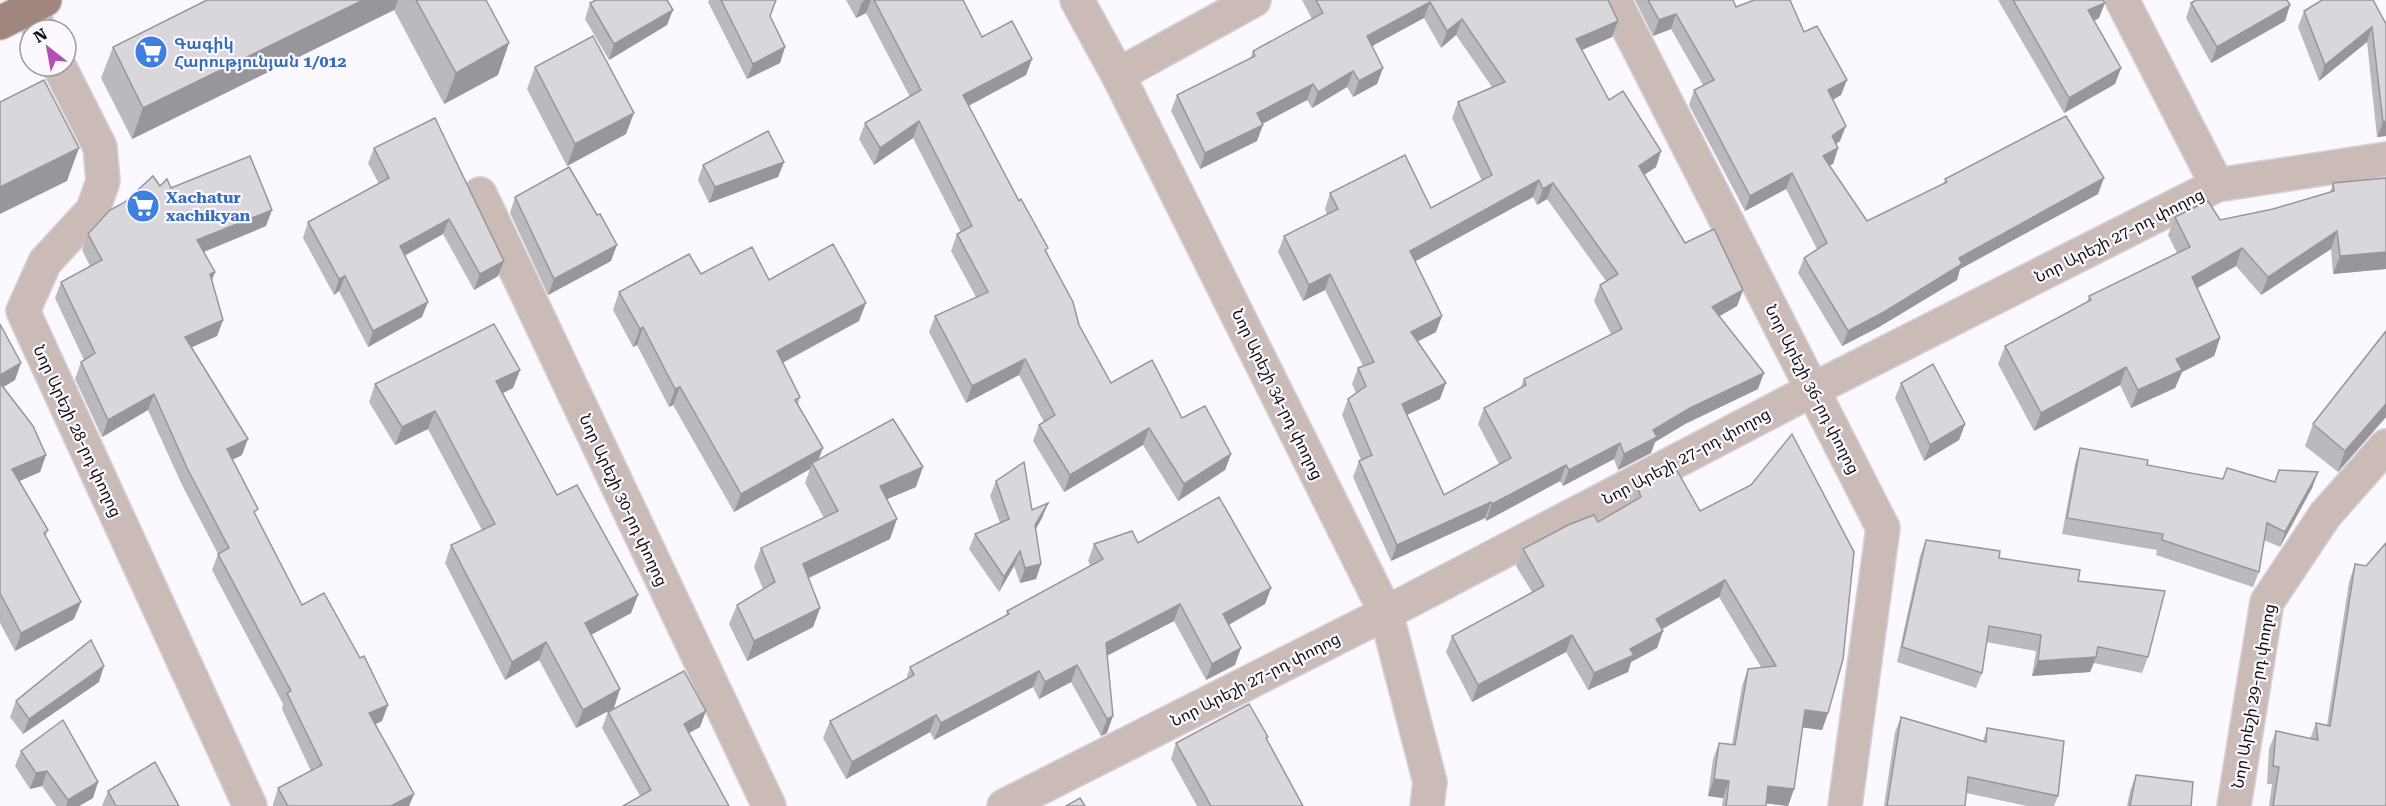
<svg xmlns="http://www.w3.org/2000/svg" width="2386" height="806" font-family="'Roboto Serif','Noto Sans Armenian',serif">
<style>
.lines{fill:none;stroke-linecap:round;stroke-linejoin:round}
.minor-casing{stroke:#d5d4d9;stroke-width:36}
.major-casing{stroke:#d5d4d9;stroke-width:36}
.minor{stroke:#cbbbb7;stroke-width:33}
.major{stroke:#a1867f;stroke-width:33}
.wall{fill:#bbb9bd;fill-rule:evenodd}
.shaded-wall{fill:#98969a}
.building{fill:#d9d7dc;stroke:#98969a;stroke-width:1.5;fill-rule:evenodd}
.labels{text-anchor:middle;stroke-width:4.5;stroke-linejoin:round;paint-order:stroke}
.shop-label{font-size:16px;font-weight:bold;fill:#366cbe;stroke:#fbf9ff;text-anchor:start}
.street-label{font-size:16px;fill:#0f0f11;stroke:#fbf9ff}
</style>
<rect width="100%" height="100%" fill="#fbf9ff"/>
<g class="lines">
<!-- minor casing -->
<g class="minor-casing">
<g id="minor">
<path d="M 1077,0 L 1118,75 L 1386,613 L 1430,782 L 1427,806"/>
<path d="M 1614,0 L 1883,528 L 1845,806"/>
<path d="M 2122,0 L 2217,185"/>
<path d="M 29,8 L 40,30"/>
<path d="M 59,66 L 100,147 L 103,181 L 93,210 L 45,262 L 23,311 L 250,806"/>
<path d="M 1118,75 L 1254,0"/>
<path d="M 480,194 L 769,806"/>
<path d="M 1004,806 L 1386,613 L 1814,389 L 2217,185 L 2386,159"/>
<path d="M 2234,806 L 2267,602 L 2325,515 L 2386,446"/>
</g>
</g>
<!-- major casing -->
<g class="major-casing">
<path id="major" d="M 0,23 L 45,0"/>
</g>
<!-- minor -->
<use href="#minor" class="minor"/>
<!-- major -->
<use href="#major" class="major"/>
</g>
<!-- wall -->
<g class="wall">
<path d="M 207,0 L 486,0 L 498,75 L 444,104 L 394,10 L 132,139 L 101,78 L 113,47 Z"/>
<path d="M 709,0 L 776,0 L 770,16 L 785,47 L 780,63 L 747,79 L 708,2 Z"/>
<path d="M 846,0 L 963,0 L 982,37 L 1032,59 L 1026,75 L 968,106 L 1047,252 L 1079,325 L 1111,383 L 1182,418 L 1231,454 L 1225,470 L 1178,501 L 1143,445 L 1064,492 L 1033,441 L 1039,425 L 1044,422 L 1019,375 L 966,403 L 929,332 L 935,316 L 976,297 L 951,251 L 957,234 L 961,232 L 913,138 L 874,165 L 859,139 L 865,123 L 910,97 L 866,13 L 856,18 Z"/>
<path d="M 1302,0 L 1608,0 L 1618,21 L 1612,37 L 1582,50 L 1609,100 L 1661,151 L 1656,167 L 1644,175 L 1685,243 L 1743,290 L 1737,306 L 1719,316 L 1758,389 L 1685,424 L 1655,442 L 1651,453 L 1618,470 L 1614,459 L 1563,486 L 1560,481 L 1486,521 L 1485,518 L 1391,561 L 1353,477 L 1359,461 L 1361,460 L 1342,415 L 1348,399 L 1356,393 L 1352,384 L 1358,368 L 1363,366 L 1325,290 L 1303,301 L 1278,252 L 1284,236 L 1327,215 L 1325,209 L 1330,193 L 1431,208 L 1482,181 L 1452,118 L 1458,102 L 1492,87 L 1456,35 L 1441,48 L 1424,18 L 1372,46 L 1383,68 L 1377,84 L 1353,97 L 1347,87 L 1312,108 L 1307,100 L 1262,124 L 1257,141 L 1200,169 L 1171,111 L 1177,95 L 1250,59 L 1253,51 L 1312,19 ZM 1533,197 L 1537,205 L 1547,199 L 1606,281 L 1600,285 L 1594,301 L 1611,334 L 1524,379 L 1520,389 L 1484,408 L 1478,424 L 1499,464 L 1444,495 L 1407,415 L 1440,399 L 1418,341 L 1436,332 L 1415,261 Z"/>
<path d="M 1635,0 L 1733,0 L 1736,7 L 1804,32 L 1841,95 L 1833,100 L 1840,141 L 1836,144 L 1838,148 L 1833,164 L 1829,165 L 1867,221 L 1944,184 L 1945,179 L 2098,194 L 1960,269 L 1957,280 L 1879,327 L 1842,346 L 1798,273 L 1804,258 L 1817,249 L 1786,189 L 1745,211 L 1689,105 L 1694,90 L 1703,85 L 1671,29 L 1653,36 Z"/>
<path d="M 1998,0 L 2103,0 L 2099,18 L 2094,21 L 2121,68 L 2115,84 L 2064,113 Z"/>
<path d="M 590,3 L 667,25 L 609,60 L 585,19 Z"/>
<path d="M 2191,3 L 2290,5 L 2285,21 L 2211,63 L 2186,18 Z"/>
<path d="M 2304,11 L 2386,24 L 2386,136 L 2377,137 L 2367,42 L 2319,81 L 2298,27 Z"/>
<path d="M 535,67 L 626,134 L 567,166 L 527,89 Z"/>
<path d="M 435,118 L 498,276 L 474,290 L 443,234 L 405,256 L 422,317 L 368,347 L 339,291 L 334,295 L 303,238 L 308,222 L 379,184 L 368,163 L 374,148 Z"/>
<path d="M 784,162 L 778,177 L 709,203 L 698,180 L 703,165 Z"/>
<path d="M 2386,178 L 2386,269 L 2333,274 L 2331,249 L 2261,295 L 2236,266 L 2197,288 L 2220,338 L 2214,356 L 2182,372 L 2175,388 L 2131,408 L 2120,385 L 2034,431 L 1998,364 L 2005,346 L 2087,302 L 2089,296 L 2177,253 L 2168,235 L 2175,217 L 2220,220 L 2273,209 L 2330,192 L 2333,183 Z"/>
<path d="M 160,186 L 266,226 L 204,252 L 215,272 L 211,281 L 223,320 L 217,336 L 191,347 L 242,455 L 232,460 L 256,516 L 302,605 L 382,721 L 375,724 L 414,794 L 409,806 L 273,806 L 273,804 L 278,788 L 311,771 L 282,709 L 283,704 L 212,570 L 218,554 L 182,485 L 148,410 L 102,437 L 75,379 L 81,362 L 84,360 L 55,298 L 61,282 L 90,266 L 82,250 L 88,234 Z"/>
<path d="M 515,197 L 611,261 L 548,295 L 510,213 Z"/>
<path d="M 701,274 L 769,280 L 859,321 L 783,363 L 800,397 L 798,404 L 818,460 L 916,487 L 887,499 L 890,539 L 808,578 L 820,608 L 813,627 L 747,661 L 729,624 L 737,605 L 763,589 L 754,567 L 761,548 L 824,518 L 805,483 L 810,469 L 734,512 L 673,405 L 669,407 L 637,345 L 633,347 L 613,310 L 619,292 Z"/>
<path d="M 0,324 L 15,380 L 3,387 L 46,455 L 40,472 L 19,481 L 48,530 L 46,536 L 74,619 L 15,651 L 0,623 Z"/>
<path d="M 2386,331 L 2386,417 L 2338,472 L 2305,446 L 2313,424 Z"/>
<path d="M 520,370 L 513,388 L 503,393 L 557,495 L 638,595 L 631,613 L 591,635 L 614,708 L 576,728 L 539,660 L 505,680 L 445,563 L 451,545 L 482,530 L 428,429 L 395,445 L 369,402 L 375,384 Z"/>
<path d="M 1901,383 L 1965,424 L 1959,440 L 1924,461 L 1895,398 Z"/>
<path d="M 2080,448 L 2147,465 L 2223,479 L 2275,482 L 2318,472 L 2312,488 L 2280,547 L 2264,540 L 2259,572 L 2253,587 L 2156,555 L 2157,550 L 2062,534 L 2075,464 Z"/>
<path d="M 996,481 L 1032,510 L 1048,503 L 1042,518 L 1035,530 L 1041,564 L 1036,579 L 1020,583 L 1014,566 L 999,592 L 969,549 L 975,534 L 1000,523 L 990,496 Z"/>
<path d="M 1638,489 L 1700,511 L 1828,713 L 1822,730 L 1803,727 L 1794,789 L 1788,806 L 1766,803 L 1766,806 L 1722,806 L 1723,798 L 1708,796 L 1713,759 L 1719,743 L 1732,744 L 1742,686 L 1748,669 L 1761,667 L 1719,597 L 1662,629 L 1663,631 L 1657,648 L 1631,662 L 1628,672 L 1588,690 L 1566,652 L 1472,702 L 1446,652 L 1452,636 L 1532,592 L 1516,566 L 1523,549 L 1598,522 L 1633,502 Z"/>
<path d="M 1926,540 L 1999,558 L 2078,581 L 2148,657 L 2142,673 L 2094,663 L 2090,672 L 2032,676 L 2036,651 L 1986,642 L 1982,673 L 1976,688 L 1897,662 L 1920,556 Z"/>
<path d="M 1138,543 L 1271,588 L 1265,604 L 1229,625 L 1235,665 L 1206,680 L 1174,621 L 1107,656 L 1107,733 L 1101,736 L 1071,682 L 1039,699 L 1033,687 L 934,740 L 930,732 L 846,779 L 823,738 L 830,721 L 906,680 L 910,667 L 1006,615 L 1007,611 L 1091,566 L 1088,561 L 1094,544 Z"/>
<path d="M 2355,564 L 2386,806 L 2269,806 L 2272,784 L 2267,784 L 2269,749 L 2276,731 L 2310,739 L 2316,723 L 2327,725 L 2349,582 Z"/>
<path d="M 99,682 L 23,734 L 10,717 L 16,701 Z"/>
<path d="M 608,712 L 700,727 L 689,733 L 729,806 L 640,796 L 602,728 Z"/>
<path d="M 1901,717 L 1983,741 L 1987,728 L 2058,796 L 2054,806 L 2027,806 L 1966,793 L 1965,806 L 1884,806 L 1895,732 Z"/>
<path d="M 1268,737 L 1267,740 L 1303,806 L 1197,806 L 1171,759 L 1176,743 Z"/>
<path d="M 21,751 L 98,782 L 93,798 L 79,806 L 56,806 L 42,786 L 30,789 L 15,766 Z"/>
<path d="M 2136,775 L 2191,806 L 2127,806 L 2130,791 Z"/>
<path d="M 108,791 L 179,806 L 102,806 Z"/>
</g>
<!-- shaded-wall -->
<g class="shaded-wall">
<path d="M 363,0 L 398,0 L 394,10 L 132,139 L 143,108 Z"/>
<path d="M 865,0 L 871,0 L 866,13 L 856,18 L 862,2 Z"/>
<path d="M 1430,2 L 1424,18 L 1361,52 L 1367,36 Z"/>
<path d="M 2105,3 L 2099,18 L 2083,26 L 2088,10 Z"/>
<path d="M 2290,5 L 2285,21 L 2211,63 L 2217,47 Z"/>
<path d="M 673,10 L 667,25 L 609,60 L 614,44 Z"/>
<path d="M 1676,14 L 1671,29 L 1653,36 L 1659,20 Z"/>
<path d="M 1462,19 L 1456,35 L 1441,48 L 1447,31 Z"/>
<path d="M 1618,21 L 1612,37 L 1570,55 L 1576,39 Z"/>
<path d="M 2372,27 L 2367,42 L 2319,81 L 2325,65 Z"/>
<path d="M 509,43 L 498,75 L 444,104 L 456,73 Z"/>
<path d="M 785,47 L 780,63 L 747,79 L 753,64 Z"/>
<path d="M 1032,59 L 1026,75 L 957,112 L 963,95 Z"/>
<path d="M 1383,68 L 1377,84 L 1353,97 L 1359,81 Z"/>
<path d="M 2121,68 L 2115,84 L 2064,113 L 2069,98 Z"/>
<path d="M 1353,71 L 1347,87 L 1312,108 L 1318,92 Z"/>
<path d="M 1847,80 L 1841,95 L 1822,105 L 1828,90 Z"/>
<path d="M 1313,84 L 1307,100 L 1251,130 L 1257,113 Z"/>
<path d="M 634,113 L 626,134 L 567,166 L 575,144 Z"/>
<path d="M 919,121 L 913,138 L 874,165 L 880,148 Z"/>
<path d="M 2386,121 L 2386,136 L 2377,137 L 2383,122 Z"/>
<path d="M 1263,125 L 1257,141 L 1200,169 L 1205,153 Z"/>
<path d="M 1846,126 L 1840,141 L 1826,151 L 1832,136 Z"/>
<path d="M 79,148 L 67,181 L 0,214 L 0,187 Z"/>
<path d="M 1838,148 L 1833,164 L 1817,171 L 1823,156 Z"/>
<path d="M 1661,151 L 1656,167 L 1633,182 L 1639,166 Z"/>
<path d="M 784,162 L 778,177 L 709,203 L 715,187 Z"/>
<path d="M 1792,173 L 1786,189 L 1745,211 L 1750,196 Z"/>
<path d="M 2104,178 L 2098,194 L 1960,269 L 1957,280 L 1879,327 L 1842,346 L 1848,331 L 1959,258 Z"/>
<path d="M 1539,180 L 1533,197 L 1405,267 L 1410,251 Z"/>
<path d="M 1553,183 L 1547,199 L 1537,205 L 1543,189 Z"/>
<path d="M 272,210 L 266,226 L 191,257 L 197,240 Z"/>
<path d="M 449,219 L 443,234 L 394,261 L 400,246 Z"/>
<path d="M 2337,231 L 2331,249 L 2261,295 L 2268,277 Z"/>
<path d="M 617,245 L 611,261 L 548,295 L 554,279 Z"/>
<path d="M 2242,248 L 2236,266 L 2185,295 L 2192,277 Z"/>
<path d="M 2386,252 L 2386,269 L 2333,274 L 2340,256 Z"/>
<path d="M 504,261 L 498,276 L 474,290 L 480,274 Z"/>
<path d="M 215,272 L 209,288 L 210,274 Z"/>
<path d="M 1330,274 L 1325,290 L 1303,301 L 1309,285 Z"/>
<path d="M 345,276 L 339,291 L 334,295 L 339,279 Z"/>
<path d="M 1743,290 L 1737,306 L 1706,324 L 1712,307 Z"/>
<path d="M 428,302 L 422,317 L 368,347 L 373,331 Z"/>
<path d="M 866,303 L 859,321 L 770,369 L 777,351 Z"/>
<path d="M 1442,316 L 1436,332 L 1405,348 L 1411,332 Z"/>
<path d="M 223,320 L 217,336 L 179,353 L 185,337 Z"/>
<path d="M 643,327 L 637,345 L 633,347 L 640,329 Z"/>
<path d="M 2220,338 L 2214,356 L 2182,372 L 2175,388 L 2131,408 L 2138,390 L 2176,359 Z"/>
<path d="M 1025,359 L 1019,375 L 966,403 L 972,386 Z"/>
<path d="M 21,363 L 15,380 L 0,389 L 0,375 Z"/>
<path d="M 2126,367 L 2120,385 L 2034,431 L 2041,413 Z"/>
<path d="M 520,370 L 513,388 L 490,399 L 496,381 Z"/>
<path d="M 1764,373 L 1758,389 L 1685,424 L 1655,442 L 1651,453 L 1618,470 L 1624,454 L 1653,430 L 1690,408 Z"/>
<path d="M 1446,383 L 1440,399 L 1396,420 L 1402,404 Z"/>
<path d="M 680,387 L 673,405 L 669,407 L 675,389 Z"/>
<path d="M 154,394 L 148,410 L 102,437 L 108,420 Z"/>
<path d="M 2386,404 L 2386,417 L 2338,472 L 2345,451 Z"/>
<path d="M 435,411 L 428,429 L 395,445 L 402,427 Z"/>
<path d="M 1965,424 L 1959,440 L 1924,461 L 1930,445 Z"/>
<path d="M 1149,428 L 1143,445 L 1064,492 L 1070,475 Z"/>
<path d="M 248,439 L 242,455 L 221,465 L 227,449 Z"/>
<path d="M 1620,443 L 1614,459 L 1563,486 L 1569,470 Z"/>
<path d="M 823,448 L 816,466 L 812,463 L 810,469 L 734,512 L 741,494 Z"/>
<path d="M 1231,454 L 1225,470 L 1178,501 L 1184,484 Z"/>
<path d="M 46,455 L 40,472 L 6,487 L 12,469 Z"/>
<path d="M 1566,465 L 1560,481 L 1486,521 L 1492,504 Z"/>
<path d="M 923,467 L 916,487 L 873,505 L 880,486 Z"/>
<path d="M 2318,472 L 2312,488 L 2280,547 L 2285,532 Z"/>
<path d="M 1491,502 L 1485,518 L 1391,561 L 1397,545 Z"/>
<path d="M 1048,503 L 1042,518 L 1029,541 L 1035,525 Z"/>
<path d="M 897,519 L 890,539 L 796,584 L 803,564 Z"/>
<path d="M 1020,551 L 1014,566 L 999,592 L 1004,577 Z"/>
<path d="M 1041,564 L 1036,579 L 1020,583 L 1025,568 Z"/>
<path d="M 1725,580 L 1719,597 L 1650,636 L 1656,619 Z"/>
<path d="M 1271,588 L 1265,604 L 1217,631 L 1223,614 Z"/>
<path d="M 638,595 L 631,613 L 578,642 L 585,623 Z"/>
<path d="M 81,602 L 74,619 L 15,651 L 21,633 Z"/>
<path d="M 1180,604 L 1174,621 L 1100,659 L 1106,643 Z"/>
<path d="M 820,608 L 813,627 L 747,661 L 754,641 Z"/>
<path d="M 1663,631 L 1657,648 L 1631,662 L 1628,672 L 1588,690 L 1594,673 L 1630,649 Z"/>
<path d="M 1572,635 L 1566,652 L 1472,702 L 1478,685 Z"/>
<path d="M 546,642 L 539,660 L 505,680 L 512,662 Z"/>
<path d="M 1241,648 L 1235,665 L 1206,680 L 1212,664 Z"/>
<path d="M 2096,657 L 2090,672 L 2032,676 L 2038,661 Z"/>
<path d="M 1077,665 L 1071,682 L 1039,699 L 1045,682 Z"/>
<path d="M 104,666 L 99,682 L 23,734 L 29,719 Z"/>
<path d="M 1039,671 L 1033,687 L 934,740 L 941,723 Z"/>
<path d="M 620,689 L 614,708 L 576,728 L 583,710 Z"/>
<path d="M 388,705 L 382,721 L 363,730 L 369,713 Z"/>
<path d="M 1805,710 L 1828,713 L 1822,730 L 1799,727 Z"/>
<path d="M 706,711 L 700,727 L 678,739 L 684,724 Z"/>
<path d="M 936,715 L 930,732 L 846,779 L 852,762 Z"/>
<path d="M 1113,716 L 1107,733 L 1101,736 L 1107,719 Z"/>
<path d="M 47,771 L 42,786 L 30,789 L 36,773 Z"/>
<path d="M 1714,779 L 1729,781 L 1723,798 L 1708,796 Z"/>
<path d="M 98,782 L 93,798 L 79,806 L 66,806 L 68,800 Z"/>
<path d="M 1768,786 L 1794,789 L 1788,806 L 1762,803 Z"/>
<path d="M 414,794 L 409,806 L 391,806 Z"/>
</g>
<!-- building -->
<g class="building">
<path d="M 207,0 L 363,0 L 143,108 L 113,47 Z"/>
<path d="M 416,0 L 486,0 L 509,43 L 456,73 Z"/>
<path d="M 596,0 L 667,0 L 673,10 L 614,44 L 590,3 Z"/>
<path d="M 721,0 L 776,0 L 770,16 L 785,47 L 753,64 Z"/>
<path d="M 874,0 L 963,0 L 982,37 L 1012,21 L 1032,59 L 963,95 L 1019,201 L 1021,199 L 1048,248 L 1045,250 L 1073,302 L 1079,325 L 1111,383 L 1152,360 L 1182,418 L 1205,406 L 1231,454 L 1184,484 L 1149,428 L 1070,475 L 1039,425 L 1055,415 L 1025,359 L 972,386 L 935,316 L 988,292 L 957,234 L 972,226 L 919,121 L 880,148 L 865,123 L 921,90 Z"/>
<path d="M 1316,0 L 1608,0 L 1618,21 L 1576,39 L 1609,100 L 1623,91 L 1661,151 L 1639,166 L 1685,243 L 1714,229 L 1743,290 L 1712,307 L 1764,373 L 1690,408 L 1653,430 L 1657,437 L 1624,454 L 1620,443 L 1569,470 L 1566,465 L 1492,504 L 1491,502 L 1397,545 L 1359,461 L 1372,455 L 1348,399 L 1366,386 L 1358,368 L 1374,362 L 1330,274 L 1309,285 L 1284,236 L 1338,209 L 1330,193 L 1405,155 L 1431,208 L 1492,175 L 1458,102 L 1505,82 L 1462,19 L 1447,31 L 1430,2 L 1367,36 L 1383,68 L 1359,81 L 1353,71 L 1318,92 L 1313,84 L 1257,113 L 1263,125 L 1205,153 L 1177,95 L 1255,56 L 1253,51 L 1323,13 ZM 1539,180 L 1543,189 L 1553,183 L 1618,274 L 1600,285 L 1622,329 L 1524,379 L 1526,385 L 1484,408 L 1511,458 L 1444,495 L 1402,404 L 1446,383 L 1411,332 L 1442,316 L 1410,251 Z"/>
<path d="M 1648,0 L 1733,0 L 1736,7 L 1754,0 L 1790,0 L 1804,32 L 1817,26 L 1847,80 L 1828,90 L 1846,126 L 1832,136 L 1838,148 L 1823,156 L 1867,221 L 1947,182 L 1945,179 L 2066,116 L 2104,178 L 1959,258 L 1962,264 L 1884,312 L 1848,331 L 1804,258 L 1827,243 L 1792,173 L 1750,196 L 1694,90 L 1714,80 L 1676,14 L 1659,20 Z"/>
<path d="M 2013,0 L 2103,0 L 2105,3 L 2088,10 L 2121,68 L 2069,98 Z"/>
<path d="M 2196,0 L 2287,0 L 2290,5 L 2217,47 L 2191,3 Z"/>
<path d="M 2322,0 L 2373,0 L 2386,24 L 2386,121 L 2383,122 L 2372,27 L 2325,65 L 2304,11 Z"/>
<path d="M 593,36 L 634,113 L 575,144 L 535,67 Z"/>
<path d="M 44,80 L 79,148 L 0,187 L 0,102 Z"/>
<path d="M 435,118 L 504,261 L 480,274 L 449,219 L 400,246 L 428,302 L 373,331 L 345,276 L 339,279 L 308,222 L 389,178 L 374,148 Z"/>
<path d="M 768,131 L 784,162 L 715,187 L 703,165 Z"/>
<path d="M 250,156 L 272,210 L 197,240 L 215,272 L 210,274 L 223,320 L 185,337 L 248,439 L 227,449 L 258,509 L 254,512 L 302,605 L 324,593 L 360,658 L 364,656 L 388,705 L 369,713 L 414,794 L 391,806 L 288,806 L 278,788 L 322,765 L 287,693 L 291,691 L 218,554 L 229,548 L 187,468 L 154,394 L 108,420 L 81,362 L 95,353 L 61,282 L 102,260 L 88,234 L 110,210 L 125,202 L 153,176 L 160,186 L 167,179 L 171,188 Z"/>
<path d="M 569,167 L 597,215 L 600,214 L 617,245 L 554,279 L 515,197 Z"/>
<path d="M 2386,178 L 2386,252 L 2340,256 L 2337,231 L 2268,277 L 2242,248 L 2192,277 L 2220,338 L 2176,359 L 2182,370 L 2138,390 L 2126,367 L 2041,413 L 2005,346 L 2091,300 L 2089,296 L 2190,247 L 2175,217 L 2208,201 L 2220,220 L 2273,209 L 2334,191 L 2333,183 Z"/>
<path d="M 833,244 L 866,303 L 777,351 L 800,397 L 795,400 L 823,448 L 741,494 L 680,387 L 675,389 L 643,327 L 640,329 L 619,292 L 689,254 L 701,274 L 752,247 L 769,280 Z"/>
<path d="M 0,324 L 21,363 L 0,375 Z"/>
<path d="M 494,324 L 520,370 L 496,381 L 557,495 L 577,485 L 638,595 L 585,623 L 620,689 L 583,710 L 546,642 L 512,662 L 451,545 L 495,524 L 435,411 L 402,427 L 375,384 Z"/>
<path d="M 2386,331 L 2386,404 L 2345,451 L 2313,424 Z"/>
<path d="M 1933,364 L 1965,424 L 1930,445 L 1901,383 Z"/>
<path d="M 0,383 L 33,426 L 46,455 L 12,469 L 48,530 L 44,533 L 81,602 L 21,633 L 0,593 Z"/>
<path d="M 893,419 L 923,467 L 880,486 L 897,519 L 803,564 L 820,608 L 754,641 L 737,605 L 775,582 L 761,548 L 838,511 L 812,463 Z"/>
<path d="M 1792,434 L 1854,552 L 1843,659 L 1828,713 L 1805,710 L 1794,789 L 1768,786 L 1766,806 L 1726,806 L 1729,781 L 1714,779 L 1719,743 L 1735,745 L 1748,669 L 1776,666 L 1725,580 L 1656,619 L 1663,631 L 1630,649 L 1634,655 L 1594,673 L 1572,635 L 1478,685 L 1452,636 L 1544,586 L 1523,549 L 1568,525 L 1594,515 L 1598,522 L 1641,497 L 1638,489 L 1676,469 L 1700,511 L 1751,485 Z"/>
<path d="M 2080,448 L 2148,460 L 2147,465 L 2223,479 L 2227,468 L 2275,482 L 2279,470 L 2318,472 L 2285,532 L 2267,523 L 2259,572 L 2162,540 L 2163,534 L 2067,518 Z"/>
<path d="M 1024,462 L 1032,510 L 1048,503 L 1035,525 L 1041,564 L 1025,568 L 1020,551 L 1004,577 L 975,534 L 1009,519 L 996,481 Z"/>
<path d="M 1219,497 L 1271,588 L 1223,614 L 1241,648 L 1212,664 L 1180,604 L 1106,643 L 1113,716 L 1107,719 L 1077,665 L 1045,682 L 1039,671 L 941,723 L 936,715 L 852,762 L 830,721 L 914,675 L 910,667 L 1009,614 L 1007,611 L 1103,559 L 1094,544 L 1132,531 L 1138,543 Z"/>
<path d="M 1926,540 L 2000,551 L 1999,558 L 2080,570 L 2078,581 L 2165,591 L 2148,657 L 2098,647 L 2096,657 L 2038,661 L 2041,635 L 1989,626 L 1982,673 L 1902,647 Z"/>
<path d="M 2386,543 L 2386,806 L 2273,806 L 2279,767 L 2273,766 L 2276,731 L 2318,740 L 2316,723 L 2330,726 L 2355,564 L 2366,566 Z"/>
<path d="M 91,640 L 104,666 L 29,719 L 16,701 Z"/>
<path d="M 684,671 L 706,711 L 684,724 L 729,806 L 623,806 L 651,790 L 608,712 Z"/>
<path d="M 1249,704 L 1268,737 L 1266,738 L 1303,806 L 1211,806 L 1176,743 Z"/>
<path d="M 1901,717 L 1986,742 L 1987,728 L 2064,741 L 2058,796 L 1968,777 L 1965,806 L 1887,806 Z"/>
<path d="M 63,720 L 98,782 L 68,800 L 47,771 L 36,773 L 21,751 Z"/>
<path d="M 155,762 L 179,806 L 116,806 L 108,791 Z"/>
<path d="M 2136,775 L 2193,782 L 2191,806 L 2130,806 Z"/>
<path d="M 1080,798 L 1085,806 L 1066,806 Z"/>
</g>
<!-- icons -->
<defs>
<g id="supermarket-disc" transform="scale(1.725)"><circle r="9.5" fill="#3f7fe0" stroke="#fbf9ff"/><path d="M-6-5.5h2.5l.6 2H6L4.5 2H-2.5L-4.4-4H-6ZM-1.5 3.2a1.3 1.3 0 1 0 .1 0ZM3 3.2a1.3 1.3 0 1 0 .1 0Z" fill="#fff"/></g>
</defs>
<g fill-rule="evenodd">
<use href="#supermarket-disc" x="151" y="52"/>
<use href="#supermarket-disc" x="143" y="206"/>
</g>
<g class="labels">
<!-- shop labels -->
<g class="shop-label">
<text x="174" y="49">Գագիկ<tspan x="174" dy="18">Հարությունյան 1/012</tspan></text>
<text x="166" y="203">Xachatur<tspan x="166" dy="18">xachikyan</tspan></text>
</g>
<!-- street labels -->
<g class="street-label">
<text transform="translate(2119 235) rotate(-27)" y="6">Նոր Արեշի 27-րդ փողոց</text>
<text transform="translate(1813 389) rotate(63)" y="6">Նոր Արեշի 36-րդ փողոց</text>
<text transform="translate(1278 394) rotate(64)" y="6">Նոր Արեշի 34-րդ փողոց</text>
<text transform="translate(78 431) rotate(65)" y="6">Նոր Արեշի 28-րդ փողոց</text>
<text transform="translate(1686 456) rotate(-28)" y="6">Նոր Արեշի 27-րդ փողոց</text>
<text transform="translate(624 500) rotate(65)" y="6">Նոր Արեշի 30-րդ փողոց</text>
<text transform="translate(1255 679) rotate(-27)" y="6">Նոր Արեշի 27-րդ փողոց</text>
<text transform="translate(2253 696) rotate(-80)" y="6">Նոր Արեշի 29-րդ փողոց</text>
</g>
</g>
<!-- north arrow -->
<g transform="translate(48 48) rotate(329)"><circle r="28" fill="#fbf9ff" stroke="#9d9ba0" stroke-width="1.5"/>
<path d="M0-4.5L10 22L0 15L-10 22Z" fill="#b24eb5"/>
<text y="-9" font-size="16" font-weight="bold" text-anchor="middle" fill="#0f0f11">N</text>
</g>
</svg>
